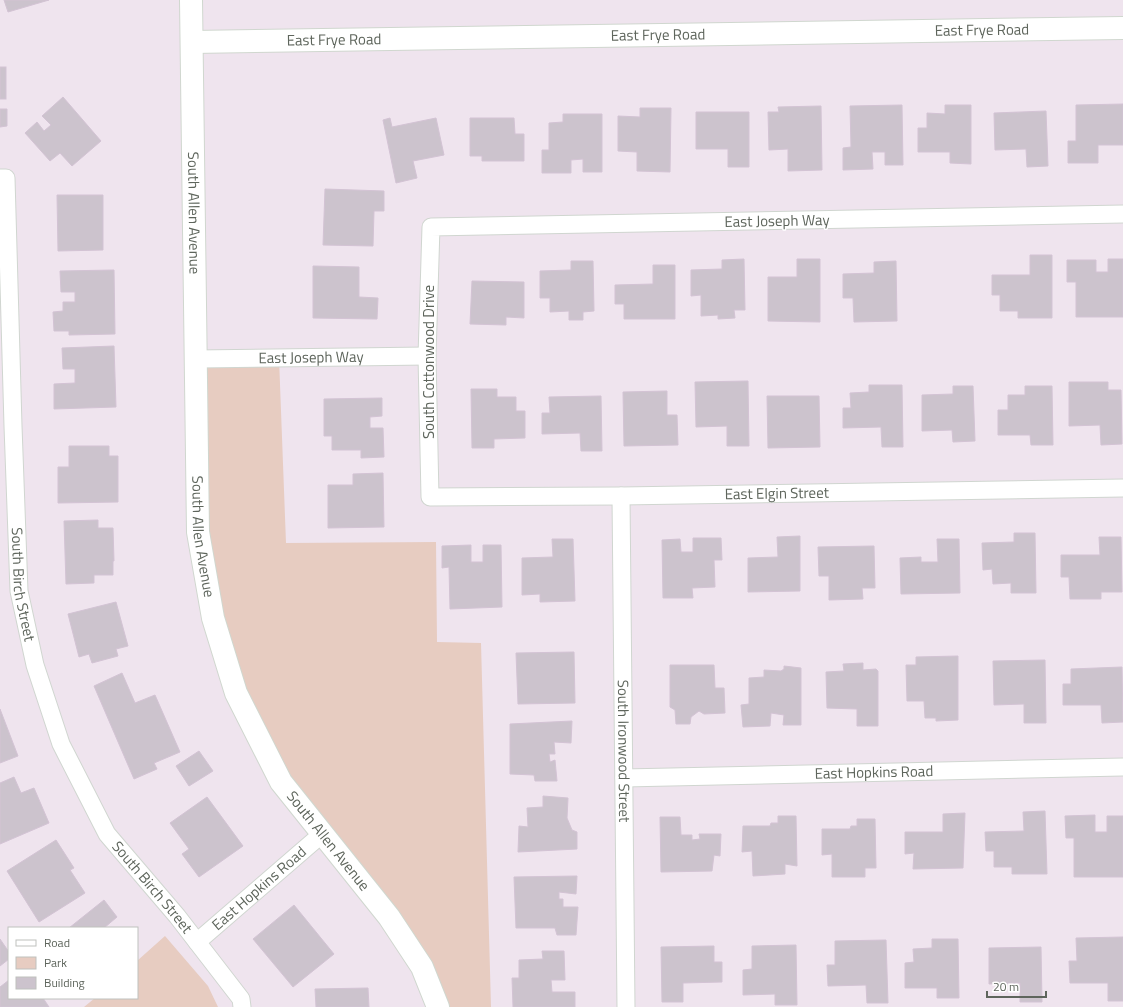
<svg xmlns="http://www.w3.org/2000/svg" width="1123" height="1007" font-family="'Titillium Web',sans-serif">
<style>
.green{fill:#e7ccc1}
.building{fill:#ccc3cd;stroke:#d3c3d4}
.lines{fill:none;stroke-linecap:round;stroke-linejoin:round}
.street-casing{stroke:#d0d6d0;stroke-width:19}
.secondary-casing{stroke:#d0d7cf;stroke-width:24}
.street{stroke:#fff;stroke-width:17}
.secondary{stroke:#fff;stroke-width:22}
.labels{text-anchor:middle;stroke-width:3;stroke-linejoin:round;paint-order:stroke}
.street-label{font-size:15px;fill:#5e655c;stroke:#fff}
</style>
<rect width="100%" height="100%" fill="#efe4ee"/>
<!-- green -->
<g class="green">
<path d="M 279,358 L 286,543 L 436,542 L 437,642 L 481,643 L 491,1007 L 438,1007 L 422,967 L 281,782 L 212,618 L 196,359 Z"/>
<path d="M 165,936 L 208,986 L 218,1007 L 84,1007 L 95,998 L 137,998 L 137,961 Z"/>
</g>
<!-- building -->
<g class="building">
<path d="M 4,0 L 49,0 L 8,12 Z"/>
<rect x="0" y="67" width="6" height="32"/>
<path d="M 63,97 L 101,141 L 72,166 L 60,153 L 50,161 L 25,133 L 37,122 L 44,131 L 51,125 L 42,116 Z"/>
<path d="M 1123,104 L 1123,145 L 1098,145 L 1098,163 L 1068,163 L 1068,141 L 1076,141 L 1076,105 Z"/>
<path d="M 902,105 L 903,165 L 885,165 L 885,152 L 872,152 L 873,169 L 843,170 L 843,148 L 851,147 L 850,106 Z"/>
<path d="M 945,105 L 971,105 L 971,164 L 950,163 L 950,152 L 918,152 L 918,128 L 927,128 L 927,113 L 945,114 Z"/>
<path d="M 821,106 L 822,170 L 788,171 L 788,149 L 769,150 L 768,112 L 779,112 L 778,107 Z"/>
<path d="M 640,108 L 671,108 L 670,172 L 637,171 L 637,152 L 618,151 L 618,116 L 640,117 Z"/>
<path d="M 0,109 L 7,109 L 7,126 L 0,127 Z"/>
<path d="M 1046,111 L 1048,166 L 1027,167 L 1026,149 L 995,150 L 994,113 Z"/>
<path d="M 696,112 L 749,112 L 749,167 L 728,167 L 728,149 L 696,149 Z"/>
<path d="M 563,114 L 602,114 L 602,172 L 583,172 L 583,159 L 571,160 L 571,173 L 542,173 L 542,150 L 549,150 L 549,123 L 563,122 Z"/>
<path d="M 390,118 L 392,127 L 436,118 L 444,155 L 413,161 L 417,178 L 396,183 L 383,120 Z"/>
<path d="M 470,118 L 514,118 L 515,134 L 524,134 L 524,161 L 482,161 L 482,156 L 470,156 Z"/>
<path d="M 325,189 L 384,191 L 384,211 L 374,211 L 373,246 L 323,245 Z"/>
<path d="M 57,195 L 103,195 L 103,250 L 58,251 Z"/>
<path d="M 1030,255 L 1052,255 L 1052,318 L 1018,318 L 1018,311 L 1000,311 L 1000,295 L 992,295 L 992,275 L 1030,275 Z"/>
<path d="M 744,259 L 745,310 L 734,310 L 735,318 L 718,319 L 718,315 L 701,316 L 701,295 L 691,296 L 691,270 L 722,269 L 722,260 Z"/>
<path d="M 797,259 L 820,259 L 820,322 L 768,321 L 768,277 L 797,277 Z"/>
<path d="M 1108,259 L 1123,259 L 1123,317 L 1076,317 L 1076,282 L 1067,282 L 1067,260 L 1096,260 L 1096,272 L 1108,272 Z"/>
<path d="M 571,261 L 593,261 L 594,311 L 583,312 L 583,320 L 569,320 L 569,311 L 550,312 L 550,298 L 540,298 L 540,271 L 571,270 Z"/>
<path d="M 896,261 L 897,321 L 854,322 L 853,298 L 843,298 L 843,274 L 874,273 L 874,262 Z"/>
<path d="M 653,265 L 675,265 L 675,319 L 624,319 L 624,304 L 615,304 L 615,285 L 653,284 Z"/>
<path d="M 313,266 L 359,267 L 359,297 L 378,298 L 377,319 L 313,318 Z"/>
<path d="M 114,270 L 115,334 L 69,335 L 69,331 L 54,331 L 53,312 L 63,311 L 63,302 L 75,302 L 75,292 L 61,292 L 60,271 Z"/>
<path d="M 472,281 L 524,282 L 524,318 L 506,317 L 506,325 L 470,324 Z"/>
<path d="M 114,346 L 116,407 L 54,409 L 54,384 L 75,383 L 75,369 L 63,369 L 62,348 Z"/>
<path d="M 748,381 L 749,446 L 727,446 L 727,426 L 696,427 L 695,382 Z"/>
<path d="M 1069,382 L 1108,382 L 1108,390 L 1121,390 L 1122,444 L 1101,445 L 1100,425 L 1069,426 Z"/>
<path d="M 869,385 L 902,385 L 903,447 L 882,447 L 881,427 L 843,428 L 843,408 L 851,408 L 850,393 L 869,392 Z"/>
<path d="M 953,386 L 973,386 L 975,441 L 953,442 L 952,430 L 922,431 L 922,395 L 953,394 Z"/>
<path d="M 1025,386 L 1052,386 L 1053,445 L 1031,445 L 1030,435 L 998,435 L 998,410 L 1008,410 L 1008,395 L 1025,395 Z"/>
<path d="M 471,389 L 497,389 L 497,397 L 516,397 L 516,411 L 525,411 L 525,438 L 494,439 L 494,448 L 472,448 Z"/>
<path d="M 667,391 L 667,415 L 677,415 L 678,445 L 624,446 L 623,392 Z"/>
<path d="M 601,396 L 602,451 L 581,451 L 580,433 L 542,434 L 542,413 L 550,413 L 549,397 Z"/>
<path d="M 767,396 L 819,396 L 820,447 L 768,448 Z"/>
<path d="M 382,398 L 382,416 L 370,417 L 370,428 L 383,428 L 384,457 L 361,458 L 361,450 L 332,450 L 332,436 L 324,436 L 324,399 Z"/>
<path d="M 69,446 L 109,446 L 109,456 L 118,456 L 118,502 L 58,503 L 58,467 L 69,467 Z"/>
<path d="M 383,473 L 384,527 L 328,528 L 328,485 L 353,485 L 353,474 Z"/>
<path d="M 98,520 L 98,528 L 113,528 L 114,561 L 113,561 L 113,575 L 94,575 L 94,583 L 66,584 L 64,521 Z"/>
<path d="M 1014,533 L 1035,533 L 1036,593 L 1011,593 L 1011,583 L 993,584 L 992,569 L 983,570 L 982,543 L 1014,542 Z"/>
<path d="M 800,536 L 800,591 L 748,592 L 748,558 L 778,557 L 777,537 Z"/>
<path d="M 1099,537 L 1121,537 L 1122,592 L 1101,592 L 1101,599 L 1070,599 L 1069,577 L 1061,577 L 1061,555 L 1100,555 Z"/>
<path d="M 693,538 L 721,538 L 722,560 L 714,560 L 715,587 L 692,588 L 693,598 L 663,598 L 662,540 L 680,539 L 681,552 L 693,552 Z"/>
<path d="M 552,539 L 573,539 L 575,601 L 540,602 L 540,594 L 522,595 L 522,558 L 553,557 Z"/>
<path d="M 937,539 L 959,539 L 960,593 L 901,594 L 900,558 L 921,557 L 921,562 L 938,562 Z"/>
<path d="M 471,545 L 471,562 L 483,562 L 483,545 L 501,545 L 502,607 L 450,609 L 449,567 L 442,568 L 442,546 Z"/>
<path d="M 874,546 L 875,588 L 862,588 L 863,599 L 829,600 L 829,576 L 819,576 L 818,547 Z"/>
<path d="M 116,602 L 128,646 L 116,649 L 118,656 L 92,663 L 89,654 L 79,657 L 68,614 Z"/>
<path d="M 574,652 L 575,703 L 518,704 L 516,653 Z"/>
<path d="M 958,656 L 958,720 L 936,721 L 936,718 L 925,718 L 924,701 L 907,701 L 906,665 L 916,665 L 916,657 Z"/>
<path d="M 1045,660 L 1046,723 L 1024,723 L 1024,704 L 994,705 L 993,661 Z"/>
<path d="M 863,663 L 863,670 L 876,669 L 878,671 L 878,726 L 857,726 L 857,709 L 827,708 L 826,672 L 844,671 L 843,664 Z"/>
<path d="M 670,665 L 714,665 L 715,688 L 724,688 L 725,713 L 704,714 L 699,711 L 691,717 L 690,724 L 676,724 L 675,710 L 670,707 Z"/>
<path d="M 784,666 L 801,668 L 801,725 L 783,725 L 784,715 L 771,713 L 770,726 L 743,727 L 741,705 L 749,704 L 749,678 L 764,677 L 764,670 L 781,671 L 784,669 Z"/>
<path d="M 1122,667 L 1123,722 L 1102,723 L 1101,705 L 1063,705 L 1063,684 L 1071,684 L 1071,669 Z"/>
<path d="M 122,673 L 135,703 L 155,695 L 180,752 L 154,763 L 157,769 L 134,779 L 94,686 Z"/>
<path d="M 0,709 L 18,756 L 0,763 Z"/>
<path d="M 572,721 L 571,743 L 554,742 L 555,754 L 549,754 L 550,762 L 555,760 L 557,781 L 535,781 L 534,775 L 510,774 L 510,724 Z"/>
<path d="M 199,751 L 213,771 L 189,786 L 176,766 Z"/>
<path d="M 14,777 L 21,793 L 34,788 L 49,823 L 0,844 L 0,783 Z"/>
<path d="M 543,796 L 568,798 L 567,818 L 572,830 L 577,832 L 577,849 L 518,852 L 519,826 L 528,827 L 527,808 L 543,807 Z"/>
<path d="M 207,797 L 243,846 L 199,877 L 182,854 L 189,849 L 170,823 Z"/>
<path d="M 1045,811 L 1047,874 L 1012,874 L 1012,867 L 994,867 L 994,851 L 986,851 L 985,832 L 1024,831 L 1023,812 Z"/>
<path d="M 965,813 L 963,868 L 913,869 L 914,853 L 905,854 L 905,832 L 943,832 L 943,814 Z"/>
<path d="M 1095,815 L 1095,832 L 1107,832 L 1107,816 L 1123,816 L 1123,877 L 1074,877 L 1074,838 L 1066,838 L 1065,816 Z"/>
<path d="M 778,816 L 796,816 L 797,866 L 785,864 L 785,874 L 753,876 L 752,851 L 742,852 L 743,826 L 770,826 L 771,823 L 778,823 Z"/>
<path d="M 660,817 L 680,817 L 681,835 L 692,835 L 692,840 L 700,839 L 699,834 L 721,834 L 720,856 L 714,855 L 712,871 L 661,872 Z"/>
<path d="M 857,819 L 875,819 L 876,868 L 865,868 L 865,877 L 832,877 L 832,854 L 822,855 L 822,829 L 850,829 L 851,826 L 857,826 Z"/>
<path d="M 56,840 L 74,868 L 70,870 L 85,893 L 39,922 L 7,871 Z"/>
<path d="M 577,876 L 576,894 L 559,892 L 559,899 L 563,899 L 563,907 L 578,907 L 576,935 L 557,935 L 555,928 L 516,928 L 514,877 Z"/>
<path d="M 104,900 L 117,917 L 104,928 L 69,928 Z"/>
<path d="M 294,905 L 334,954 L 293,987 L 253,939 Z"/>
<path d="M 1123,937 L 1123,1001 L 1108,1001 L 1108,983 L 1070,983 L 1069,961 L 1077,961 L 1076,938 Z"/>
<path d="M 0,939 L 9,952 L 9,959 L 0,966 Z"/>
<path d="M 932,939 L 958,939 L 959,998 L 937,998 L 937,988 L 905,988 L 905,963 L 914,962 L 913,949 L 932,948 Z"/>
<path d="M 886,940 L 888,1003 L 867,1003 L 866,985 L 828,986 L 827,965 L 835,965 L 835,941 Z"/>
<path d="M 796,945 L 797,1005 L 775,1005 L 775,994 L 743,995 L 743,970 L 752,969 L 752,946 Z"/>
<path d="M 714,946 L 714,962 L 722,962 L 722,982 L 683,983 L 683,1002 L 662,1002 L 661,947 Z"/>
<path d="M 1041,947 L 1042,1002 L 1020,1002 L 1020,983 L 989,984 L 989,948 Z"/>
<path d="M 542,951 L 564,951 L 565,980 L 551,980 L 552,992 L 575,992 L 575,1007 L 513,1007 L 512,978 L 519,978 L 519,960 L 543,959 Z"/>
<path d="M 9,980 L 9,998 L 43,998 L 49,1007 L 0,1007 L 0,987 Z"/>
<path d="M 368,988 L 369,1007 L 316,1007 L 315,989 Z"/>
</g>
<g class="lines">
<!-- street casing -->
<g class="street-casing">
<g id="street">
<path id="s1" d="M 0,178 L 6,178 L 13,426 L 19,591 L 35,665 L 61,744 L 107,834 L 177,916 L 241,999 L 242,1007"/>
<path id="s2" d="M 1123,214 L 431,227 L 427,356 L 430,497 L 621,496 L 1123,488"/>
<path id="s3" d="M 196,359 L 427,356"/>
<path id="s4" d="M 621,496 L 626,1007"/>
<path id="s5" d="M 624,778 L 1123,767"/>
<path id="s6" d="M 197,942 L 322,834"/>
</g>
</g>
<!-- secondary casing -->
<g class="secondary-casing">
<g id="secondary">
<path id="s7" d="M 191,0 L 198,532 L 213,618 L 236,693 L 281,782 L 389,917 L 422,967 L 438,1007"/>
<path id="s8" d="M 192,42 L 1123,28"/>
</g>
</g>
<!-- street -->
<use href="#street" class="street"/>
<!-- secondary -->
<use href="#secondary" class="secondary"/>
</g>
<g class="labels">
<!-- street labels -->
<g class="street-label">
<text dy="5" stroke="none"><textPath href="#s8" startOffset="790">East Frye Road</textPath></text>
<text dy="5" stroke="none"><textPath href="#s8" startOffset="466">East Frye Road</textPath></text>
<text dy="5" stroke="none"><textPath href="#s8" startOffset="142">East Frye Road</textPath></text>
<text dy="5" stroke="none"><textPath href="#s7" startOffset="213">South Allen Avenue</textPath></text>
<text transform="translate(777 221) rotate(-1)" y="5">East Joseph Way</text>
<text dy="5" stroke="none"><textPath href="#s3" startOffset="115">East Joseph Way</textPath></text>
<text transform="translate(429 362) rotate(-90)" y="5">South Cottonwood Drive</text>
<text dy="5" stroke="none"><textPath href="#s2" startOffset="1309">East Elgin Street</textPath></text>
<text dy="5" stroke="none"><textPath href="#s7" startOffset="537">South Allen Avenue</textPath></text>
<text dy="5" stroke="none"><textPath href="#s1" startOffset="413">South Birch Street</textPath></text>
<text dy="5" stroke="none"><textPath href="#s4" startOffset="255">South Ironwood Street</textPath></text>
<text dy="5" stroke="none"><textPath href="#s5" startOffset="250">East Hopkins Road</textPath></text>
<text dy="5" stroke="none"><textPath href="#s7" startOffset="873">South Allen Avenue</textPath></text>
<text dy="5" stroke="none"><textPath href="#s1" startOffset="749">South Birch Street</textPath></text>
<text dy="5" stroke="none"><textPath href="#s6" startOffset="82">East Hopkins Road</textPath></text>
</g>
</g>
<!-- legend -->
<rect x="8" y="927" width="130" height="72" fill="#ffffff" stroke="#bfc1be"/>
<rect x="16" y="940" width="20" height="6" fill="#ffffff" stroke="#bfc1be"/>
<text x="44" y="947" font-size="12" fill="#5e655c">Road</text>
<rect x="16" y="957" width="20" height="12" fill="#e7ccc1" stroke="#bfc1be"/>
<text x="44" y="967" font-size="12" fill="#5e655c">Park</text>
<rect x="16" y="977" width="20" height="12" fill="#ccc3cd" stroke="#bfc1be"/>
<text x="44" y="987" font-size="12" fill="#5e655c">Building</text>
<!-- scale -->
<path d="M987 991v6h59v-6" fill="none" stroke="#5e655c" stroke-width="2"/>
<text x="993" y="991" font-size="12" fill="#5e655c" stroke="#ffffff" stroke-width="3" paint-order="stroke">20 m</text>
</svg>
